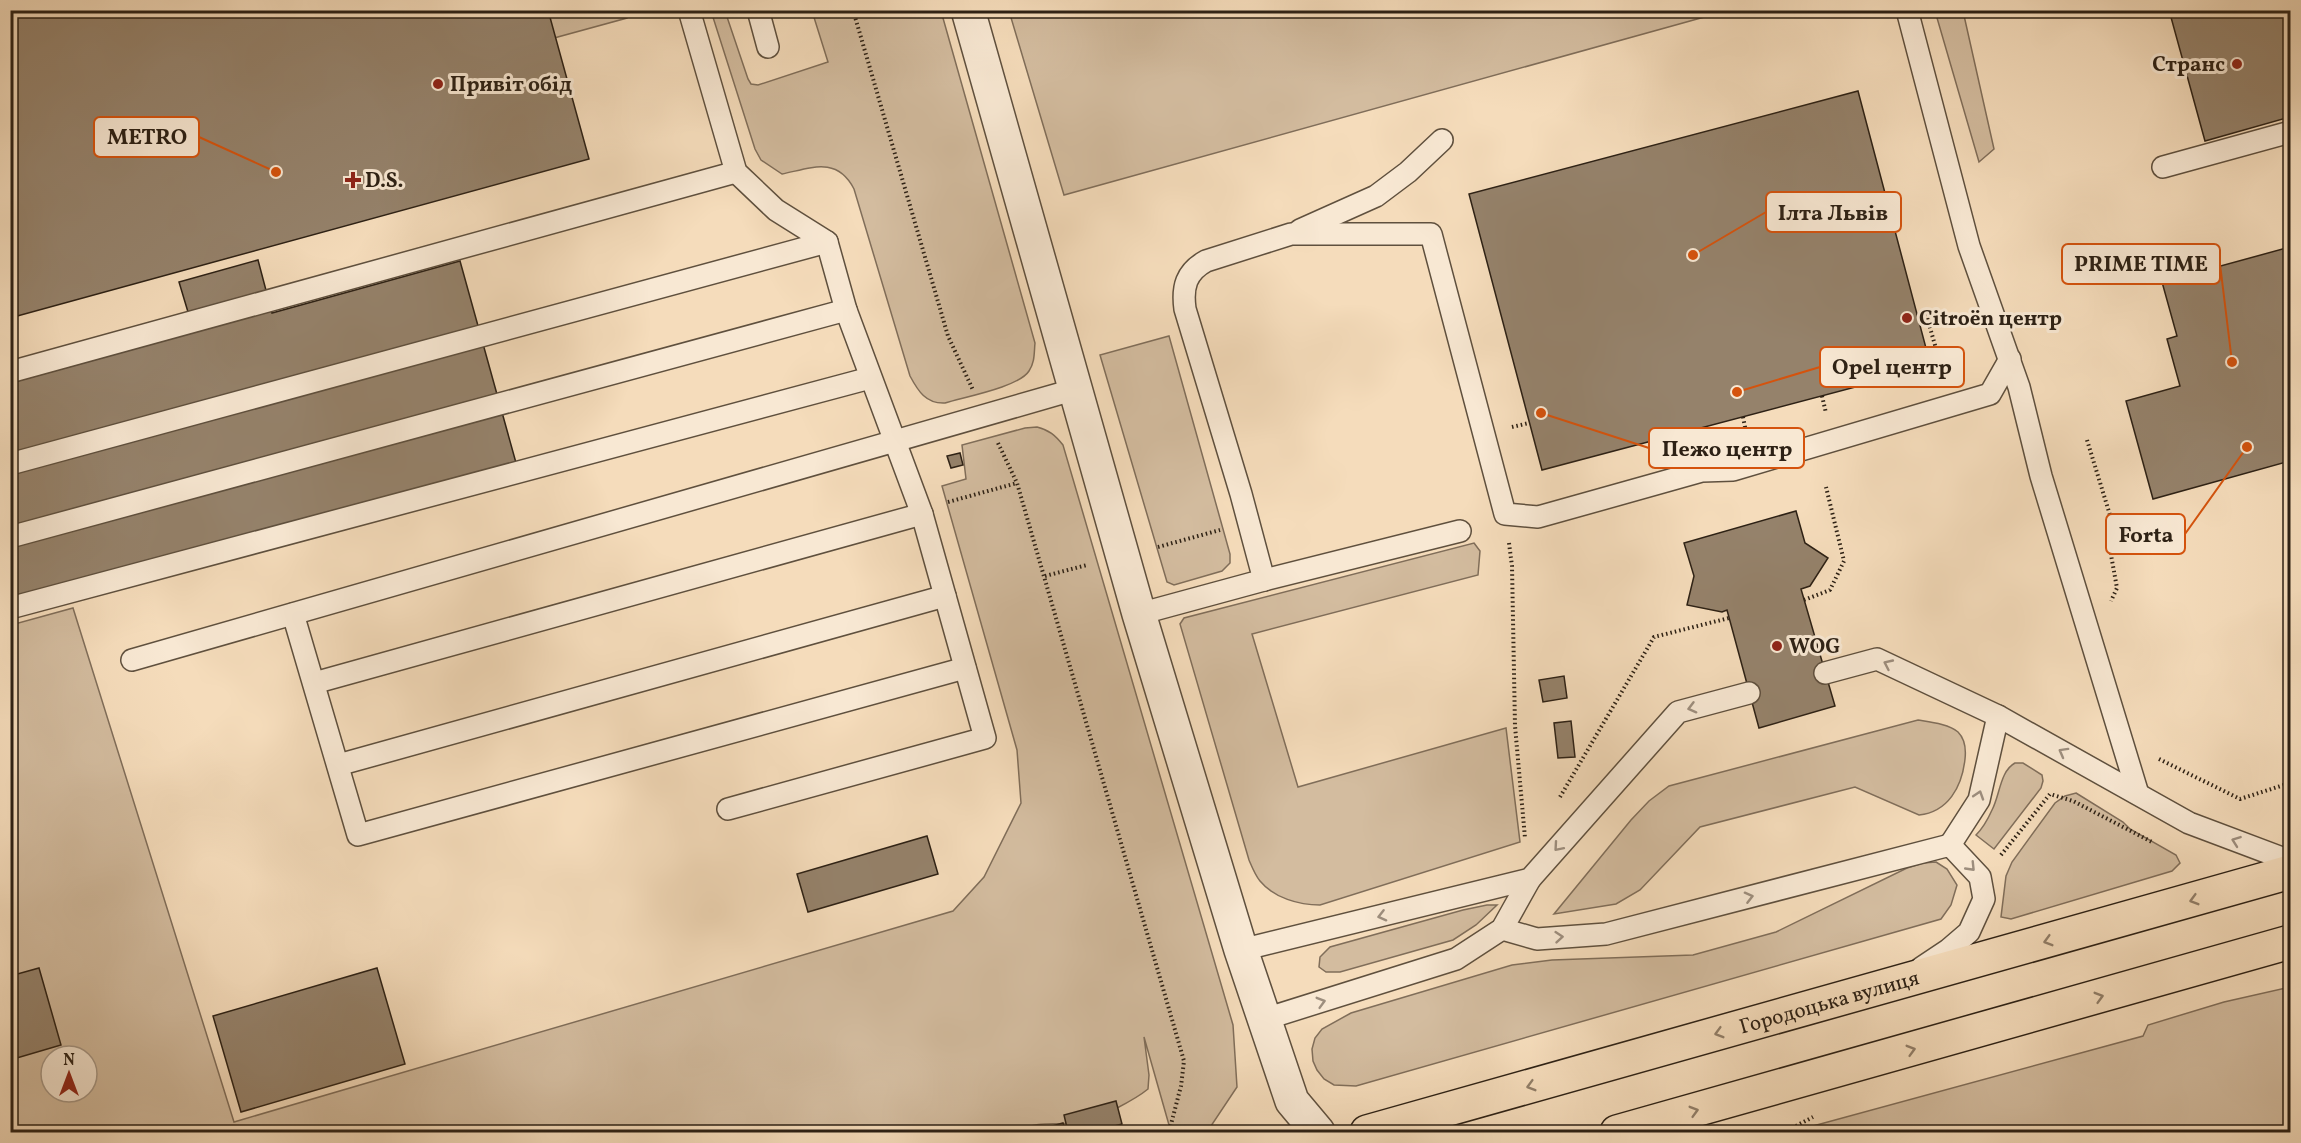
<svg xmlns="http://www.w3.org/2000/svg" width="2301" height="1143" font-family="Vollkorn,serif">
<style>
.green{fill:#d3bc9f;stroke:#806e5a;stroke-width:1.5;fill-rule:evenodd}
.building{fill:#95826b;stroke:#2d2115;stroke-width:1.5}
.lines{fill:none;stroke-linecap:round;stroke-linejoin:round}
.lane-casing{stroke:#5f503e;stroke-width:24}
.street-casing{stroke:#5f503e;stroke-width:36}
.primary-casing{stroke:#2d2115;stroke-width:36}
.path{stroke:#2d2115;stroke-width:4;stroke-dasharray:1.5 3;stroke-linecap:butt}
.lane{stroke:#f8e8d3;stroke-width:21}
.street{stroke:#f8e8d3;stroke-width:33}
.primary{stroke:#f5dcbb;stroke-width:33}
.oneway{stroke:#9d8e7e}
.oneway2{stroke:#917e68}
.poi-dot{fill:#8f2418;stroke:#f8e8d3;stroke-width:2}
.labels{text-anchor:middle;stroke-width:6;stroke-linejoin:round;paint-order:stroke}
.poi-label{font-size:21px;font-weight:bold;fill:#2d2115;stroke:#f8e8d3;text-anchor:start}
.street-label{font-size:21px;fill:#2d2115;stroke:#f8e8d3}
.leader{fill:none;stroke:#d5530d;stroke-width:2}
.callout-dot{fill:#d5530d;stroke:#f8e8d3;stroke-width:2}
.callout{fill:#f8e8d3;stroke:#d5530d;stroke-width:2}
.callout-label{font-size:22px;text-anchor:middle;font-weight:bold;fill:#2d2115}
</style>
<rect width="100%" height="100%" fill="#f5dcbb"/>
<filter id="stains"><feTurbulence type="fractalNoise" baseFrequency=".00333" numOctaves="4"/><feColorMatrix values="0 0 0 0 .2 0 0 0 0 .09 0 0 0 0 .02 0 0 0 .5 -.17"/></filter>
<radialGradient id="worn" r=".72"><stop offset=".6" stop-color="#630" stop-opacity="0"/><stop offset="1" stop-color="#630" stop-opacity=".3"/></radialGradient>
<!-- green -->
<g class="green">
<path d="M 547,11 L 630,11 L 627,18 L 554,38 Z"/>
<path d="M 711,11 L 725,11 L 748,79 L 751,84 L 758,85 L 828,62 L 812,11 L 941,11 L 1035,343 C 1034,353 1035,362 1029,371 C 1019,387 964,397 945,403 C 926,404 918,391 910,376 L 854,189 C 837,156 811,168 782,174 L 761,160 L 755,149 Z"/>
<path d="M 1009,11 L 1009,10 L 1726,11 L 1064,195 Z"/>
<path d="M 1935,11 L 1963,11 L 1994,149 L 1979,162 Z"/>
<path d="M 1169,336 L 1230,554 L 1230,563 L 1222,571 L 1174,585 L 1167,582 L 1100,355 Z"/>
<path d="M 1037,427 C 1049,430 1055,435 1063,445 L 1233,1025 L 1237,1087 L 1207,1132 L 1171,1132 L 1144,1037 L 1149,1075 L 1148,1089 C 1136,1099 1097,1120 1082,1122 C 1057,1127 1042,1118 1018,1132 L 11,1132 L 11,625 L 73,608 L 234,1122 L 953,911 L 984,877 L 1021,803 L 1017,750 L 942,486 L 966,479 L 962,445 L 1025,428 ZM 51,1056 L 87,1056 L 87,1092 L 51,1092 Z"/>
<path d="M 1474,543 L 1480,551 L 1478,575 L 1252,634 L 1298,787 L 1506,728 L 1520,842 L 1320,905 C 1299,905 1274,898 1260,881 C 1255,875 1252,867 1249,860 L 1180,624 L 1184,618 Z"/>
<path d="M 1918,720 C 1930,722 1949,724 1958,732 C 1965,739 1966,750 1965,759 C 1962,787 1948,812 1919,815 L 1855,787 L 1700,827 L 1640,890 L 1616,904 L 1554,914 L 1631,820 L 1649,801 L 1669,786 Z"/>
<path d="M 2015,763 L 2023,763 L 2042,775 L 2043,781 L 2041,788 L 1994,849 L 1976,835 C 1983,828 1988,819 1992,810 C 2000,795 2000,771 2015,763 Z"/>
<path d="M 2076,793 L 2123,822 L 2130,829 L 2176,855 L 2180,863 L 2172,871 L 2011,919 L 2001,917 L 2006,876 L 2012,862 L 2055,803 L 2065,796 Z"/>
<path d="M 1936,862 L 1947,869 L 1957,885 L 1951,905 L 1941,919 L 1356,1086 L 1334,1085 L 1324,1079 L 1317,1070 L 1313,1061 L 1312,1049 L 1315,1038 L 1322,1029 L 1351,1013 L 1512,965 L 1552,960 L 1693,955 L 1776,932 L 1907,868 L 1923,863 Z"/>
<path d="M 1487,905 L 1497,905 L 1476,925 L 1453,940 L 1340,972 L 1326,972 L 1319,967 L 1320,957 L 1330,947 L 1463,910 Z"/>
<path d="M 2290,987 L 2290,1132 L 1791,1132 L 2143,1036 L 2148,1025 L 2224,1002 Z"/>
</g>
<!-- building -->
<g class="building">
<path d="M 10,10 L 548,10 L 589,159 L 10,318 Z"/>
<path d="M 2169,10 L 2290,10 L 2290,117 L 2205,141 Z"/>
<path d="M 1858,91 L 1931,367 L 1542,470 L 1469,194 Z"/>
<path d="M 2290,247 L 2290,461 L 2153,499 L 2126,401 L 2180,386 L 2167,339 L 2177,336 L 2162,282 Z"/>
<path d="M 258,260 L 272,313 L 460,261 L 518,470 L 10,610 L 10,383 L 194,332 L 179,282 Z"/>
<path d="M 960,453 L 963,465 L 951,468 L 947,456 Z"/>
<path d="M 1796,511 L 1805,543 L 1828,558 L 1810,586 L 1801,589 L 1835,706 L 1759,728 L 1727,610 L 1722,612 L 1687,605 L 1694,576 L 1684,543 Z"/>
<path d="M 1564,676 L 1567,698 L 1543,702 L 1539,680 Z"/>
<path d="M 1571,721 L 1575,757 L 1558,758 L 1554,723 Z"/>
<path d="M 927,836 L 938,874 L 808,912 L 797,874 Z"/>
<path d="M 39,968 L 61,1045 L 10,1060 L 10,976 Z"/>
<path d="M 377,968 L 405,1064 L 241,1112 L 213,1016 Z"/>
<path d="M 1116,1101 L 1122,1124 L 1093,1132 L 1068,1132 L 1064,1115 Z"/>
<path d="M 1063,1123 L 1066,1132 L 1031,1132 Z"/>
</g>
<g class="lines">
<!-- lane casing -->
<g class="lane-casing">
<g id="lane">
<path d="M 689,10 L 736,172 L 776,210 L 827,242 L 846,310 L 922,514 L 985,738 L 728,809"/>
<path d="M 758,10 L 768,47"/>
<path d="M 1907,10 L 1969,246 L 2019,387 L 2041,476 L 2138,794"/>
<path d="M 2163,167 L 2290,132"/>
<path d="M 1300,230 L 1376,196 L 1408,172 L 1442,140"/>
<path d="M 10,372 L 736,172"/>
<path d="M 10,464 L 827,242"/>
<path d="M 10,537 L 846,310"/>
<path d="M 1264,580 L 1460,531"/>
<path d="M 10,608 L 870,378"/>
<path d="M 293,614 L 358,835 L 965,668"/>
<path d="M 1139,614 L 1264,580 L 1241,494 L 1185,309 C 1182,287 1186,272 1206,261 L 1291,234 L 1431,234 L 1505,514 L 1538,517 L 1702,471 L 1733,470 L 1990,394 L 2010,359"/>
<path d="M 132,660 L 1076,389"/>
<path d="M 1825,673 L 1877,659 L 1998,716 L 2189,823 L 2290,861"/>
<path d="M 314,683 L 922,514"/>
<path d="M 338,765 L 945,596"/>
<path d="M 1950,845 L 1979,800 L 1998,716"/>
<path d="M 1502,929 L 1537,939 L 1606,934 L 1950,845 L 1980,877 L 1984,899 L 1969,932 L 1948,950 L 1921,968"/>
<path d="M 1241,950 L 1530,879 L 1678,712 L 1749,693"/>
<path d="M 1265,1019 L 1456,959 L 1502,929 L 1530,879"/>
</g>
</g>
<!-- street casing -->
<g class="street-casing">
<path id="street" d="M 968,10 L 1139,614 L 1241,950 L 1292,1101 L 1318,1132"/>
</g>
<!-- primary casing -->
<g class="primary-casing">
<g id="primary">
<path id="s1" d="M 1367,1132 L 2290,872"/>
<path d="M 1617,1132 L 2290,942"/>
</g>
</g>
<!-- path -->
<g class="path">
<path d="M 853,10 L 948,336 L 973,390"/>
<path d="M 1917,316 L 1926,314 L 1944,376"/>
<path d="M 1822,396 L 1826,413"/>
<path d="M 1743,417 L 1747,437"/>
<path d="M 1512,427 L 1529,423"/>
<path d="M 2087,440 L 2113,525 L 2111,555 L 2117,588 L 2111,601"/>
<path d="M 998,443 L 1017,483 L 1184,1061 L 1181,1086 L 1169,1132"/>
<path d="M 948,502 L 1017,483"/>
<path d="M 1509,543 L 1512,566 L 1515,726 L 1525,838"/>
<path d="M 1158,547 L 1220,530"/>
<path d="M 1045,576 L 1087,565"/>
<path d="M 1804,600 L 1830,590 L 1844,561 L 1826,487"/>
<path d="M 2159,759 L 2240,799 L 2290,783"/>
<path d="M 1560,797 L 1654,637 L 1729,618"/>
<path d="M 2001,855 L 2050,794 L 2073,801 L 2152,842"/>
<path d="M 1792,1128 L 1813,1117"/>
</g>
<!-- lane -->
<use href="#lane" class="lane"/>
<!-- street -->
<use href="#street" class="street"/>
<!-- primary -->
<use href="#primary" class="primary"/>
</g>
<!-- one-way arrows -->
<defs><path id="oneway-chevron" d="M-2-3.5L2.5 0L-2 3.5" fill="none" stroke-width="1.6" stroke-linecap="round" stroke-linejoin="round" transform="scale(1.5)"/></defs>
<g class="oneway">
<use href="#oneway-chevron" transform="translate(1888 664) rotate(-155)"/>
<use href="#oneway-chevron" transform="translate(1692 708) rotate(165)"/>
<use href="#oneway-chevron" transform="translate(2063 752) rotate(-151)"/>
<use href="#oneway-chevron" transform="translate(1979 795) rotate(-72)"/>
<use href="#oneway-chevron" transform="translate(2236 841) rotate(-160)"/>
<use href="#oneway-chevron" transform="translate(1558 847) rotate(131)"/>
<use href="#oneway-chevron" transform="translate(1971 867) rotate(46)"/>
<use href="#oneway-chevron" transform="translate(1749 897) rotate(-14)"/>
<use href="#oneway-chevron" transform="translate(1382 916) rotate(166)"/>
<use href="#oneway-chevron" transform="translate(1559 937) rotate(-5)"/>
<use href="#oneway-chevron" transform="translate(1321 1002) rotate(-16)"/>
</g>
<g class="oneway2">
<use href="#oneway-chevron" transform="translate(2194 900) rotate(164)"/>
<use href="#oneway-chevron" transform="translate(2048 941) rotate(164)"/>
<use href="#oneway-chevron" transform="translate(2099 997) rotate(-16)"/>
<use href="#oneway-chevron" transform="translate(1719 1033) rotate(164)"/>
<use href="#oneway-chevron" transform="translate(1911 1050) rotate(-16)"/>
<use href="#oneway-chevron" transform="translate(1531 1086) rotate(164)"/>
<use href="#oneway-chevron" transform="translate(1694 1111) rotate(-16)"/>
</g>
<!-- markers -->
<g class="poi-dot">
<circle cx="2237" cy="64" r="6"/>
<circle cx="438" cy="84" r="6"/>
<path d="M350 171h6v6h6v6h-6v6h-6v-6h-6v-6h6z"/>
<circle cx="1907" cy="318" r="6"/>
<circle cx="1777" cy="646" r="6"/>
</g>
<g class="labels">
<!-- poi labels -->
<g class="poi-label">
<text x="2225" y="71" text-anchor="end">Странс</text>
<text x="450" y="91">Привіт обід</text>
<text x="365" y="187">D.S.</text>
<text x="1919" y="325">Citroën центр</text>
<text x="1789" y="653">WOG</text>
</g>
<!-- street labels -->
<g class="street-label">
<text dy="7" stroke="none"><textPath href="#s1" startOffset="480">Городоцька вулиця</textPath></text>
</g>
</g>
<!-- callouts -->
<path class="leader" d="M276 172L199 137M1693 255L1766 212M2232 362L2220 264M1737 392L1820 367M1541 413L1649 448M2247 447L2185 534"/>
<g class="callout-dot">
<circle cx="276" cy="172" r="6"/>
<circle cx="1693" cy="255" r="6"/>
<circle cx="2232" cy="362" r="6"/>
<circle cx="1737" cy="392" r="6"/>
<circle cx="1541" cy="413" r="6"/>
<circle cx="2247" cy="447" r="6"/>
</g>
<g class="callout">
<rect x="94" y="117" width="105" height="40" rx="6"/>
<rect x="1766" y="192" width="135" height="40" rx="6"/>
<rect x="2062" y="244" width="158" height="40" rx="6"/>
<rect x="1820" y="347" width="144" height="40" rx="6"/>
<rect x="1649" y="428" width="155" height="40" rx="6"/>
<rect x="2106" y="514" width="79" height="40" rx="6"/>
</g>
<g class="callout-label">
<text x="147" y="144">METRO</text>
<text x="1833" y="220">Ілта Львів</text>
<text x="2141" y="271">PRIME TIME</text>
<text x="1892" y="374">Opel центр</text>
<text x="1727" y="456">Пежо центр</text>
<text x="2146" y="542">Forta</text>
</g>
<!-- margin -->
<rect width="2301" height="1143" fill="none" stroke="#f5dcbb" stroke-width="36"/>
<rect x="12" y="12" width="2277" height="1119" fill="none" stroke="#2d2115" stroke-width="3"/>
<rect x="18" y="18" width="2265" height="1107" fill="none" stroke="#2d2115" stroke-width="1.5"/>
<!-- north arrow -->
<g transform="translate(69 1074)"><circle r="28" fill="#f8e8d3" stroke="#a79887" stroke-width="1.5"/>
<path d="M0-4.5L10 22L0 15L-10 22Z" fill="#8f2418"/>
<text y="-9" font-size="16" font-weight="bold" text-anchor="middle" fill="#2d2115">N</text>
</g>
<rect width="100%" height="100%" filter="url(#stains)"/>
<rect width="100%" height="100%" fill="url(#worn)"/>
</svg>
